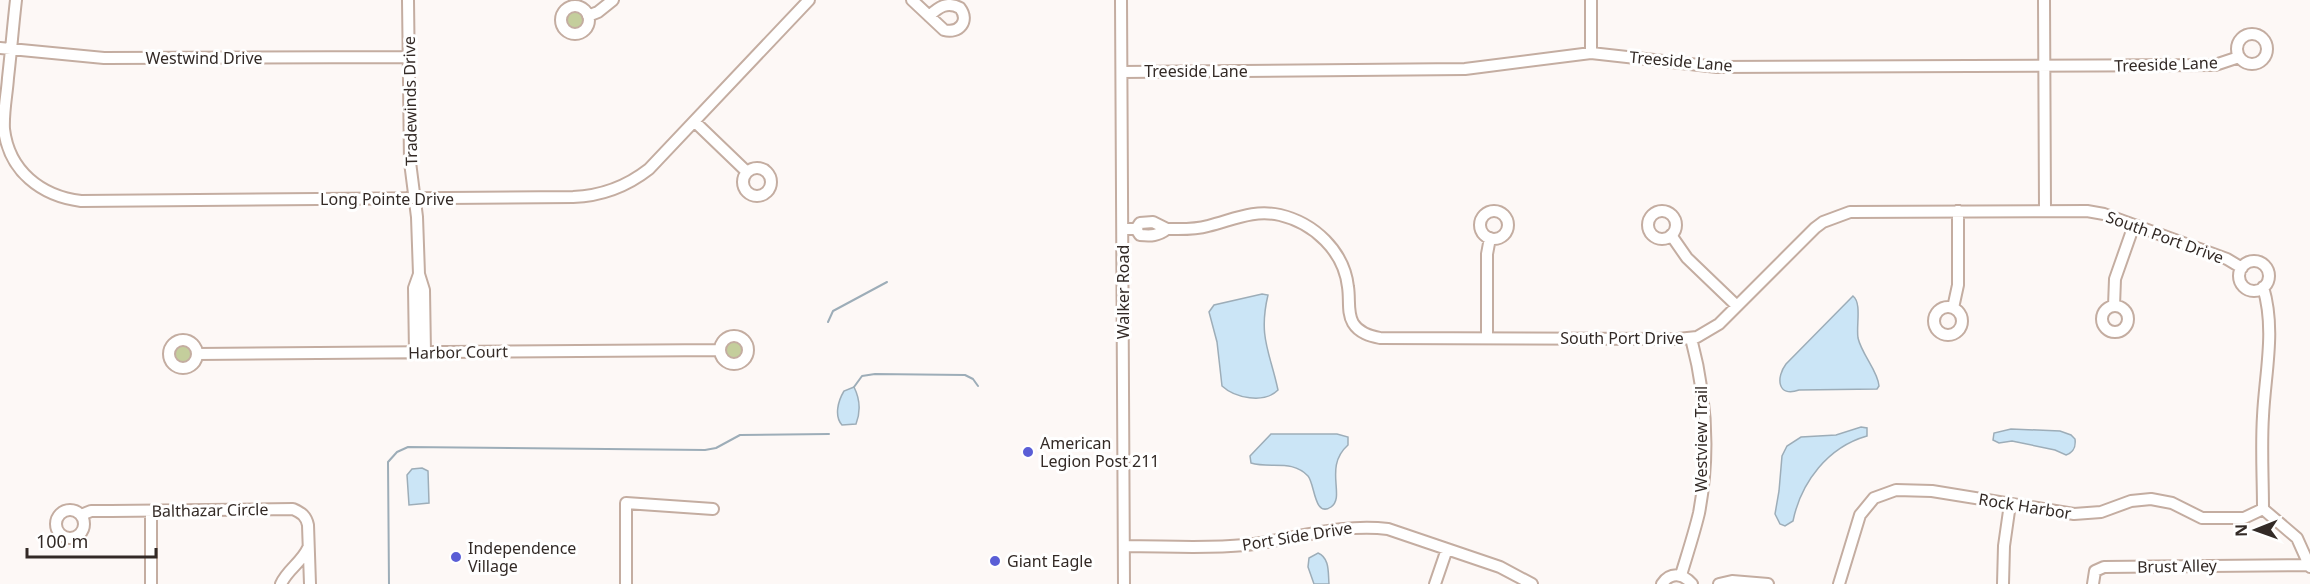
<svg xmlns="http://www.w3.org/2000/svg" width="2310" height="584" viewBox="0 0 2310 584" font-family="'Noto Sans',sans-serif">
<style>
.green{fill:#c4ce9c}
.water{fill:#cbe5f6;stroke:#9dadb8;stroke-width:1.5}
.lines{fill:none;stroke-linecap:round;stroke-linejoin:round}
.stream{stroke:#9dadb8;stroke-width:2}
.minor-casing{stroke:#c4ada1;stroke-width:14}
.minor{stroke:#fff;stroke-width:10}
.poi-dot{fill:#5a5ed6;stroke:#fff;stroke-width:2}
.labels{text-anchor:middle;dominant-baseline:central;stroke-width:6;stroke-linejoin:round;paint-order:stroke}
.street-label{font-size:16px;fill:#332a26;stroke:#fff}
.poi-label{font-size:16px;fill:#332a26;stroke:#fff;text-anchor:start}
</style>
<rect width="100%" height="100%" fill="#fdf8f6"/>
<!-- green -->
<path class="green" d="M565 20a9 9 0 1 1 18 0a9 9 0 1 1-18 0Z
M725 350a9 9 0 1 1 18 0a9 9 0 1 1-18 0Z
M174 354a9 9 0 1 1 18 0a9 9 0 1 1-18 0Z"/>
<!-- water -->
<path class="water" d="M1262 294 1268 295C1258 337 1270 352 1278 390 1264 404 1235 398 1222 386L1217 342 1209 312 1214 305Z
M1853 296C1862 303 1856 326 1858 338 1862 355 1878 371 1879 386L1877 389 1799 390C1777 398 1776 377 1786 364Z
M854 387C860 399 861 411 856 424L842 425C834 416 838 401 844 391Z
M1861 427 1867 428V436C1828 447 1801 482 1793 521L1785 526 1780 524 1775 514 1779 491 1782 456 1787 446 1801 437 1836 435Z
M2011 429 2060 431 2071 435 2075 439C2076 447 2074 452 2066 455L2055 450 2012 441 1999 443 1993 440 1994 433Z
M1271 434H1337L1348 437V445C1323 467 1346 497 1331 507 1314 518 1315 484 1308 476 1292 459 1271 469 1251 463L1250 456Z
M422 468 428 471 429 503 409 505 407 475 412 469Z
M1318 553C1330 558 1328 573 1329 584H1314L1308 567 1309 558Z"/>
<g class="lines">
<!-- stream -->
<path class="stream" d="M828 322 833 311 887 282
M854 387 862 376 875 374 965 375 973 379 978 386
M389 584 388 462 397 452 408 447 705 450 716 448 740 435 829 434"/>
<defs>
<path id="minor" d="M16 0C13 26 11 52 8 78 7 94 3 112 4 129 9 171 41 196 81 201L573 197C601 196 626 187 649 169L809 0
M408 0 410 162 417 217 419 274 424 290 425 353
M912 0 944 30C959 34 970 21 960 8 947 1 939 7 929 16
M1121 0 1124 584
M1591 0V53
M2044 0 2045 210
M561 20a14 14 0 1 1 28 0a14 14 0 1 1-28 0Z
M588 16 598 12 613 0
M2237 49a15 15 0 1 1 30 0a15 15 0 1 1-30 0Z
M0 48 104 58 409 57
M1122 72 1465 69 1591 53 1717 67 2215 65 2239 57
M695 122 747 172
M743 182a14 14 0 1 1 28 0a14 14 0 1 1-28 0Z
M1648 225a14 14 0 1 1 28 0a14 14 0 1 1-28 0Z
M1480 225a14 14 0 1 1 28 0a14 14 0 1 1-28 0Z
M1123 229H1136L1140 223 1153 222 1167 229C1158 236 1151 236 1140 235L1136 229
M1167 229C1181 229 1194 230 1208 226 1233 220 1253 209 1280 215 1314 223 1344 251 1348 287 1350 299 1347 313 1353 323 1359 333 1370 336 1380 338L1678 339 1697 337 1719 324 1815 228 1823 222 1850 212 2087 211 2104 214 2227 259 2242 268
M1671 235 1687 258 1737 306
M2239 276a15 15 0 1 1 30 0a15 15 0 1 1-30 0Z
M2102 319a13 13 0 1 1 26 0a13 13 0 1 1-26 0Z
M2114 306 2115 279 2134 225
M1934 321a14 14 0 1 1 28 0a14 14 0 1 1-28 0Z
M1953 308 1958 285V211
M720 350a14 14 0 1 1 28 0a14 14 0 1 1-28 0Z
M1487 338V254L1490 238
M169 354a14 14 0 1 1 28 0a14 14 0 1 1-28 0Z
M415 353 414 288 419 274
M197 354 720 350
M2263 509C2263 478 2261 447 2263 416 2265 373 2276 330 2263 287
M2263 509 2297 538 2310 567
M56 524a14 14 0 1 1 28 0a14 14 0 1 1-28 0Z
M151 511V584
M81 515 91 511H111L293 509C302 513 306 516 308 525L310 584
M1125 546C1165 546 1205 549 1245 545 1293 540 1339 523 1388 529L1500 567 1532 584
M1681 575C1687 555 1694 534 1699 513 1710 455 1706 394 1691 338
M281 584C287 570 302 562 308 548
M626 584V503L713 509
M1435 584 1447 549
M1662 584C1670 572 1683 573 1692 584
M1719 584 1732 581 1768 584
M1839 584 1860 515 1874 498 1896 490 1932 491 2074 514 2101 512 2131 501 2151 499 2172 503 2202 518H2244L2263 509
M2003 584 2004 546 2010 504
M2093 584 2095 571 2104 567 2309 565"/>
</defs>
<!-- minor casing -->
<use href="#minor" class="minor-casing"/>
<!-- minor -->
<use href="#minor" class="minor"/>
</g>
<!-- markers -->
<g class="poi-dot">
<circle cx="1028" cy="452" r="6"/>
<circle cx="456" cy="557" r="6"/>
<circle cx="995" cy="561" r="6"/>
</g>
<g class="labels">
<!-- street labels -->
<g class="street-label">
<text x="204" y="58">Westwind Drive</text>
<text transform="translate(1681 61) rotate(5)">Treeside Lane</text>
<text transform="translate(2166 64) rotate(-2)">Treeside Lane</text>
<text x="1196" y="71">Treeside Lane</text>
<text transform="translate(410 101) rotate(-91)">Tradewinds Drive</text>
<text x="387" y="199">Long Pointe Drive</text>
<text transform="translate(2165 237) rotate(20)">South Port Drive</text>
<text transform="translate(1123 292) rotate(-90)">Walker Road</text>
<text x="1622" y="338">South Port Drive</text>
<text transform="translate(458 352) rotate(-1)">Harbor Court</text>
<text transform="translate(1701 439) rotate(-90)">Westview Trail</text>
<text transform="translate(2025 506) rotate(9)">Rock Harbor</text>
<text transform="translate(210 510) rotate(-1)">Balthazar Circle</text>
<text transform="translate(1297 536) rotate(-9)">Port Side Drive</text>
<text transform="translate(2177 566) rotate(-1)">Brust Alley</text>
</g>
<!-- poi labels -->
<g class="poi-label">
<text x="1040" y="443">American<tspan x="1040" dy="18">Legion Post 211</tspan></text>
<text x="468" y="548">Independence<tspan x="468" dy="18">Village</tspan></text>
<text x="1007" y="561">Giant Eagle</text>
</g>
</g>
<!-- north arrow -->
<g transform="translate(2256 530) rotate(269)" stroke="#ffffff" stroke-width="4.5" paint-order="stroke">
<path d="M0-4.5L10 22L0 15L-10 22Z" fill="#332a26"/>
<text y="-9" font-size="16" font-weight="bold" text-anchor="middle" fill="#332a26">N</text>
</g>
<!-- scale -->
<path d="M27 548v9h129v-9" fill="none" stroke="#332a26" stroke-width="3"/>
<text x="36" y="548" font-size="18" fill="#332a26" stroke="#ffffff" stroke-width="4.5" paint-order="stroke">100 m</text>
</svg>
